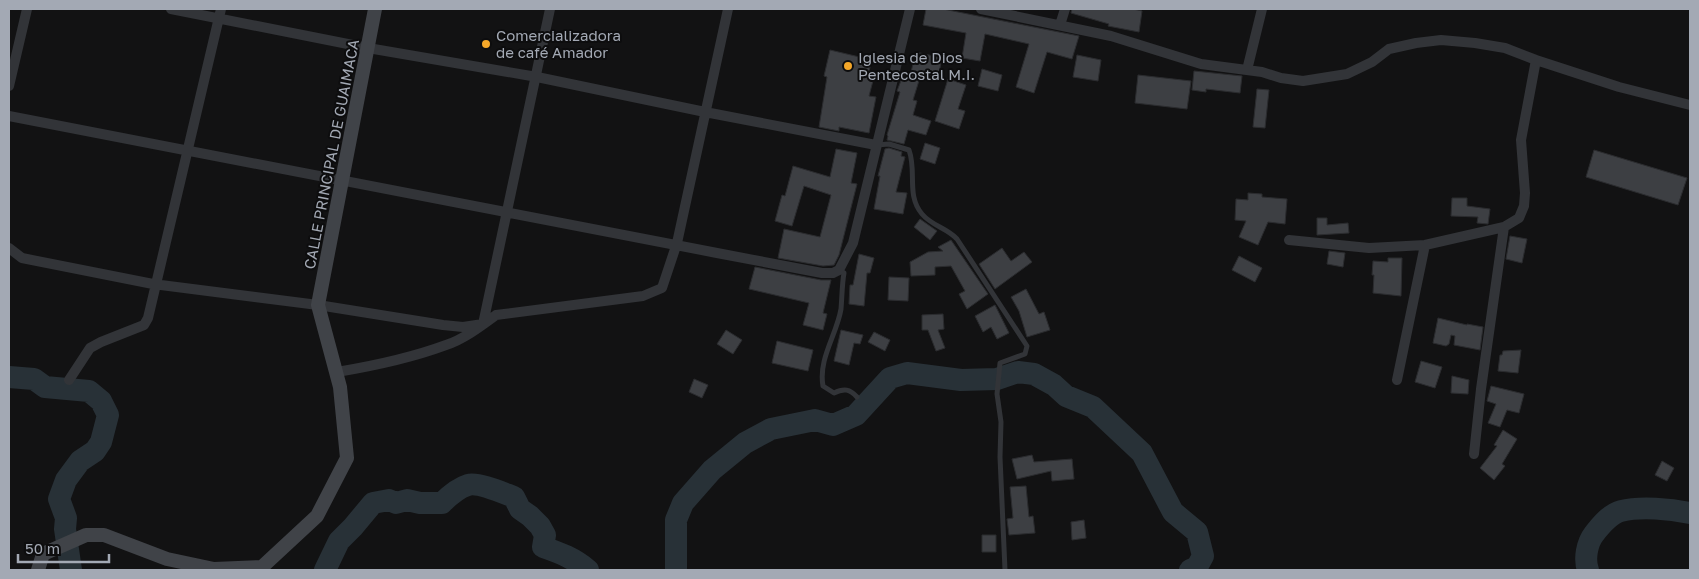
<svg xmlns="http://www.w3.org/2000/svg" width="1699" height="579" viewBox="0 0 1699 579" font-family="'Golos Text',sans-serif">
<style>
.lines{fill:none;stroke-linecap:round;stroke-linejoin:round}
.river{stroke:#283137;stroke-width:22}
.building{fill:#3d3f43;stroke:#2b2c2f}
.lane{stroke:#323438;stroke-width:5}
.street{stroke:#323438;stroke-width:10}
.secondary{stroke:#404348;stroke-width:14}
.poi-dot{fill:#f4a729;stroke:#0d0d0e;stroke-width:2}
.labels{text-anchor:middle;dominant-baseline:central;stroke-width:4;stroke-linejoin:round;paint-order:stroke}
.poi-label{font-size:15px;fill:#a3a9b4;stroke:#0d0d0e;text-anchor:start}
.street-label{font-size:15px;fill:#a3a9b4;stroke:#0d0d0e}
</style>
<rect width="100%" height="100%" fill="#121213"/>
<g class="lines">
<!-- river -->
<path class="river" d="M9 377 34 379 45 387 89 391 101 401 108 415 101 442 95 451 80 461 66 480 59 499 66 518 65 529 71 570
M325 570 339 541 353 527 373 503 389 500 396 503 407 500 420 503H442C449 496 458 488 468 485 478 482 503 493 514 497L520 509 530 516 540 526 545 535 543 547C560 553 574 558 588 570
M676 570V520L683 503 712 470 745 443 771 429 815 420 833 425 856 415 890 378 907 373 961 380 997 379 1018 372 1034 374 1054 385 1066 396 1093 407 1142 453 1173 512 1197 532 1203 556 1197 567 1190 570
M1588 570C1584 559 1587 543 1594 534 1601 525 1610 514 1621 511 1641 506 1670 509 1690 513"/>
</g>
<!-- building -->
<path class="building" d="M926 9H943L1079 36 1072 59 1047 52 1034 93 1016 87 1029 44 985 34 980 61 962 58 966 33 923 25Z
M1072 9H1133L1142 11 1139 32 1108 26 1109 24 1071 13Z
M830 50 872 60 869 71 875 73 869 96 876 97 869 133 839 127V131L819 127 827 77 824 76Z
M916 52 942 58 938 78 921 74 913 100 917 101 913 115 931 121 926 135 908 130 904 144 887 140 888 136 887 135 900 92 897 91 902 78 909 80Z
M1077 55 1101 60 1098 81 1073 77Z
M982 69 1002 75 998 91 978 86Z
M1194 71 1242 76 1240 93 1206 89V92L1192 90Z
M1138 75 1191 81 1187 109 1135 103Z
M948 79 966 85 958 109 965 111 959 129 935 121Z
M1257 89 1269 90 1265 128 1253 127Z
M925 143 940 148 935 164 920 159Z
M889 148 902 152 901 156 905 157 896 192 907 193 903 214 874 209 880 176H878L885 149Z
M836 149 857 153 851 183 857 184 839 255 834 265 823 266 778 258 784 229 820 237 831 195 804 186 792 226 775 221 782 195 785 196 793 166 830 177Z
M1594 150 1687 178 1678 205 1586 177Z
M1248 193 1262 194V197L1287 199 1285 224 1268 222 1258 245 1239 237 1246 221 1235 220 1236 199 1248 200Z
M1452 198H1467V206L1490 209 1488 224 1477 223 1478 217 1451 216Z
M1317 218H1327V225L1348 223 1349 233 1317 235Z
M920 219 937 231 930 240 914 227Z
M1510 236 1527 239 1522 263 1506 259Z
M951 240 988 294 967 309 959 294 965 291 951 266 935 267V275L911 276 910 262 928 252 943 251 938 247Z
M1002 248 1011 261 1024 252 1032 262 995 289 979 264Z
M1329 251 1345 253 1343 267 1327 264Z
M859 254 874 258 870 273H867L864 306 849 304 850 285H853Z
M1239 256 1262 268 1255 282 1232 270Z
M1388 258H1402L1401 296 1373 293 1374 275H1372L1373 261 1388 262Z
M755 267 821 280H831L823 313 827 314 823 330 803 325 809 303 749 289Z
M889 277 909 278 908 301 888 300Z
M1026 289 1039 314 1044 312 1050 330 1027 337 1019 311 1011 297Z
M995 305 1009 333 997 339 991 327 983 332 975 316Z
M943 314 944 329 938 330 945 348 936 351 928 330H922V315Z
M1438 318 1467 325V324L1483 327 1480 350 1454 345 1455 336 1451 335 1449 344 1446 346 1433 343Z
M726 330 742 340 733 354 717 344Z
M841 330 863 335 860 344 854 343 849 365 834 361Z
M874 332 890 340 885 351 868 342Z
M777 341 813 350 808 371 772 363Z
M1521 350 1518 373 1498 371 1500 355H1502L1503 351Z
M1421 361 1442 367 1435 388 1415 382Z
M1452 376 1469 380 1468 394 1451 393Z
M694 379 708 385 702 398 689 392Z
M1491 386 1524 394 1519 413 1507 410 1500 427 1488 423 1496 404 1487 401Z
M1503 430 1517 439 1502 464 1505 466 1494 480 1480 468 1497 446 1494 445Z
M1032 455 1034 462 1072 459 1074 479 1052 481 1051 471 1017 479 1012 459Z
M1662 461 1674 468 1667 481 1655 475Z
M1026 486 1029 517 1033 516 1035 533 1009 535 1007 519 1013 518 1010 487Z
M1084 520 1086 538 1072 540 1071 522Z
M982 535H996V552H982Z"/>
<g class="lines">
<!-- lane -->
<path class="lane" d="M876 145 889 144 909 150C917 172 906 195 922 214 932 226 947 228 957 239L1027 346 1025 354 1000 363 997 394 1001 422 1000 457 1005 570
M839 270 844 273C842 284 842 297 841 309 837 334 818 359 823 386L834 393C844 388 850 389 857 397"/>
<!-- street -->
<path class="street" d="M171 9 368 48 537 77 705 112 876 145
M981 9 1111 36 1201 64 1262 72 1281 78 1303 81 1347 74 1372 62 1389 49 1416 43 1441 40 1475 43 1505 48 1536 60 1619 87 1690 105
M1060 25 1065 9
M1247 70 1262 9
M9 86 27 9
M9 116 717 253 822 273H833L839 270 853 243 910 9
M1289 240 1369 248 1425 245 1504 227 1519 218 1524 206 1525 193 1521 140 1536 60
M9 248 22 258 153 284 318 305 443 325 463 327 483 324 550 9
M337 372C373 366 411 358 446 345 464 339 481 326 496 315L643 296 662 288 677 243 728 9
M69 380 90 348 101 342 144 325 148 318 221 9
M1397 380 1425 245
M1474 454 1481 389 1504 227"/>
<!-- secondary -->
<path class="secondary" d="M38 570 43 554 86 535H104L167 559 214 569 262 567 317 516 347 458 340 387 318 305 375 9"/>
</g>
<!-- markers -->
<g class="poi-dot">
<circle cx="486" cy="44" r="5"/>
<circle cx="848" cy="66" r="5"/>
</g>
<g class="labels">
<!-- poi labels -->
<g class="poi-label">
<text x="496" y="35">Comercializadora<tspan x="496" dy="17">de café Amador</tspan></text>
<text x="858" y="57">Iglesia de Dios<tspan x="858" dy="17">Pentecostal M.I.</tspan></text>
</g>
<!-- street labels -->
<g class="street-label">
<text transform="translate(331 154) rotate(-79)">CALLE PRINCIPAL DE GUAIMACA</text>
</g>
</g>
<!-- border -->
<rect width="1699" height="579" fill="none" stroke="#a3a9b4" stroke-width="20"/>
<!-- scale -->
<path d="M18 554v8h91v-8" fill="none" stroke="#a3a9b4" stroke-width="2.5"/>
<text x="25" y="554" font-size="15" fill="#a3a9b4" stroke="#0d0d0e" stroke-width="4" paint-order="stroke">50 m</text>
</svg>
